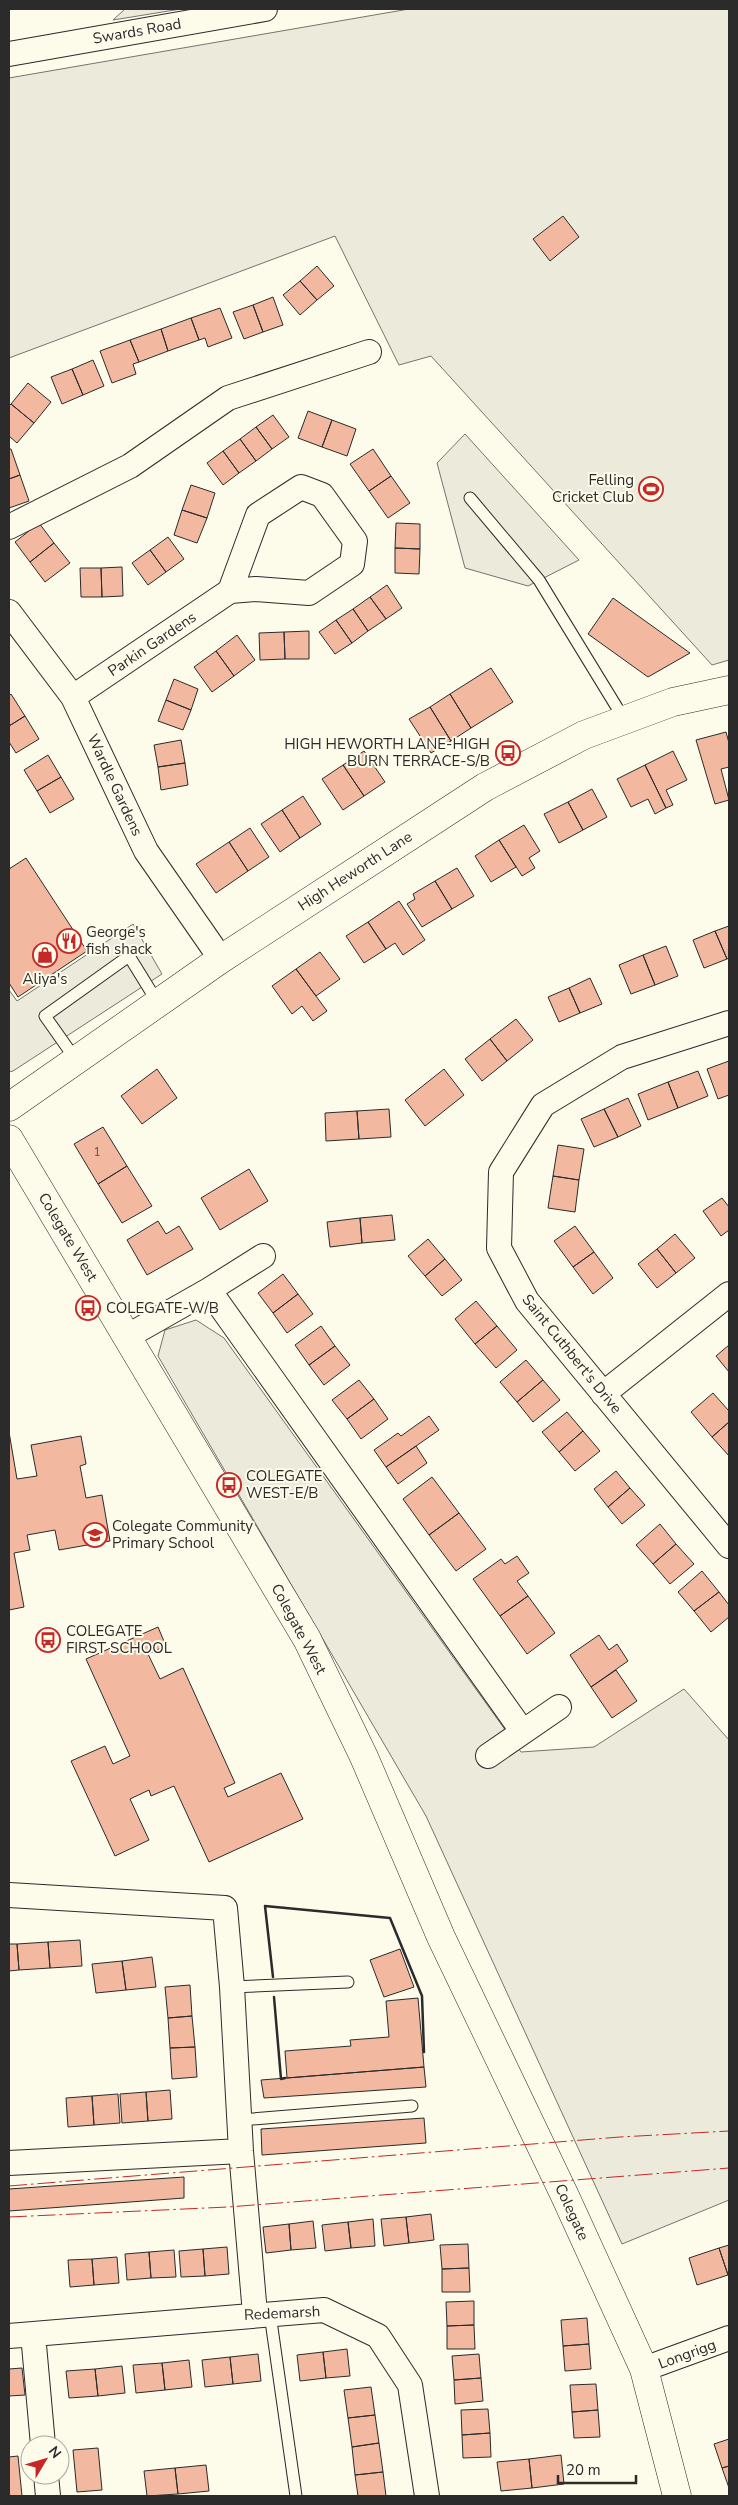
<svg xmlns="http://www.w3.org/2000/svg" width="738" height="2505" viewBox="0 0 738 2505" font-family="'Nunito Sans',sans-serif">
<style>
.green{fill:#ecebdb;stroke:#74746e}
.parking{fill:#eceadb;stroke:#74746e}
.building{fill:#f2b8a0;stroke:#2b2b2b}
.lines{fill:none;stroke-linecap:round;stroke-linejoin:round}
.lane-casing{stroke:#2b2b2b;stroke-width:13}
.street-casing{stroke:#2b2b2b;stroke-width:26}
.secondary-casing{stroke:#2b2b2b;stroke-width:29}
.lane{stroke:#fdfbea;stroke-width:11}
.street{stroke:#fdfbea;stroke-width:24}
.secondary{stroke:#fdfbea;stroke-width:28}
.wall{stroke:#2b2b2b;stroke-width:2.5}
.power{stroke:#c62828;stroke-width:1;stroke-dasharray:18 4 2.5 4;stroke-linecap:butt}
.labels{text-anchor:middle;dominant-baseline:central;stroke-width:4;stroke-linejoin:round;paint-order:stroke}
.number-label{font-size:12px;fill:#5d4e48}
.street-label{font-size:15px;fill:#2b2b2b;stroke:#fdfbea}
.poi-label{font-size:15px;fill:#2b2b2b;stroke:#fdfbea;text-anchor:start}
</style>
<rect width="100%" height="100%" fill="#fdfbea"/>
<!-- green -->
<path class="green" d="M125 9H181L113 20Z
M409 9H729V660L712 665 431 356 399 365 335 236 9 358V78Z
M196 1320 224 1338 521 1752 594 1747 684 1689 729 1740V2200L622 2244 426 1816 158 1356 165 1330Z"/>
<!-- parking -->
<path class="parking" d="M465 434 579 560 528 586 465 568 437 463Z
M133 924 162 974 13 1071 9 1072V990L17 1001Z"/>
<!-- building -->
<path class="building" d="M563 216 579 237 550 261 533 239Z
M317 266 334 286 317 300 300 281Z
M300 281 317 300 300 315 283 295Z
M273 297 283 325 263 332 253 305Z
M253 305 263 332 244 339 233 312Z
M220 308 232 338 208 347 205 338 199 340 191 318Z
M191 318 199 340 168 351 161 329Z
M161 329 168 351 139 362 130 340Z
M130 340 139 362 133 364 136 374 112 383 100 351Z
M93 360 104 386 83 395 72 369Z
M72 369 83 395 62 404 51 377Z
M28 383 51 402 34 423 11 404Z
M11 404 34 423 17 443 9 436V406Z
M308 411 332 420 322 447 298 438Z
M273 415 289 437 272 449 256 427Z
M332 420 356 429 347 456 322 447Z
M256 427 272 449 256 461 240 439Z
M240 439 256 461 239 473 223 451Z
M9 449H11L20 475 9 479Z
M373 449 391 476 369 491 350 464Z
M223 451 239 473 223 485 207 463Z
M20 475 29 501 9 508V479Z
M391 476 410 503 388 518 369 491Z
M191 485 215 493 207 518 182 510Z
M182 510 207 518 197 543 174 535Z
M39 523 54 543 30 562 15 542Z
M396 523 420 524V549L395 548Z
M168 537 184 559 166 572 150 550Z
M54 543 70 563 45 582 30 562Z
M395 548 420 549 419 574 395 573Z
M150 550 166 572 148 585 132 563Z
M122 567 123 596 102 597 101 568Z
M80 568H101L102 597H81Z
M387 585 402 608 386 619 370 597Z
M370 597 386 619 368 631 353 609Z
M613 598 690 653 648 677 588 634Z
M353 609 368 631 352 643 336 620Z
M336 620 352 643 335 654 319 632Z
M309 631V659H285L284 632Z
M284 632 285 659 260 660 259 633Z
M237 635 255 660 234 676 216 651Z
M216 651 234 676 212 692 194 667Z
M491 668 513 702 471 728 450 694Z
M174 679 198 689 191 710 166 700Z
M11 694 25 716 9 726V696Z
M450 694 471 728 451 741 430 707Z
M166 700 191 710 183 730 158 721Z
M430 707 451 741 431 753 409 719Z
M25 716 39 739 16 753 9 742V726Z
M726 732 729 743V767L721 769 729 800 715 804 696 740Z
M181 740 185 763 158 767 154 745Z
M364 751 385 782 364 796 343 765Z
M673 751 687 780 666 790 673 805 666 808 645 765Z
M48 755 61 777 37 791 24 770Z
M185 763 188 785 161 790 158 767Z
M343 765 364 796 343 810 322 779Z
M645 765 666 808 655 814 648 799 631 807 617 779Z
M61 777 74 799 50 813 37 791Z
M592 789 607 817 583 830 568 802Z
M303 796 321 824 300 838 282 810Z
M568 802 583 830 559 843 544 814Z
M282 810 300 838 280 852 261 824Z
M524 825 540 851 529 858 535 868 522 876 499 840Z
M250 828 269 857 248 871 229 842Z
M499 840 516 867 491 882 475 856Z
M229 842 248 871 216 893 196 864Z
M26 858 87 951 18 997 9 983V869Z
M457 868 474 896 452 909 435 881Z
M435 881 452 909 422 927 407 904 415 899 413 894Z
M399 901 425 940 403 955 395 943 386 949 368 922Z
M368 922 386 949 364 963 346 936Z
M729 926V958L727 959 715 931Z
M715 931 727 959 704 968 693 940Z
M666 946 678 976 655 985 643 955Z
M320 952 340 979 316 996 296 969Z
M643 955 655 985 631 994 619 965Z
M296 969 327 1011 313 1021 302 1006 292 1014 272 986Z
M590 978 602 1004 580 1013 569 988Z
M569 988 580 1013 559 1022 548 997Z
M516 1019 533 1040 507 1061 490 1039Z
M490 1039 507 1061 482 1081 465 1059Z
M729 1061V1095L718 1099 707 1069Z
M157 1069 177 1098 142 1124 121 1096Z
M444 1069 464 1095 425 1126 405 1100Z
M698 1071 708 1096 678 1108 668 1082Z
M668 1082 678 1108 648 1120 638 1094Z
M628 1098 641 1126 618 1137 604 1109Z
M389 1109 391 1137 359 1139 357 1111Z
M604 1109 618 1137 594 1147 581 1119Z
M357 1111 359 1139 326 1141 325 1113Z
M103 1127 127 1166 98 1184 74 1144Z
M558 1145 584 1149 579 1180 553 1176Z
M127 1166 152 1206 122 1223 98 1184Z
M249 1169 268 1201 220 1230 201 1198Z
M553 1176 579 1180 575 1212 548 1208Z
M722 1198 729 1207V1230L721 1236 703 1211Z
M392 1215 395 1240 362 1243 360 1218Z
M360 1218 362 1243 330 1247 327 1222Z
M158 1221 166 1234 179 1226 193 1249 147 1275 127 1240Z
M575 1226 594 1252 573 1267 554 1241Z
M675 1234 695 1258 676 1273 657 1249Z
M428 1239 445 1259 425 1276 408 1256Z
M657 1249 676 1273 657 1288 638 1264Z
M594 1252 613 1278 593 1294 573 1267Z
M445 1259 462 1280 442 1296 425 1276Z
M283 1274 298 1294 273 1313 258 1293Z
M298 1294 313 1314 287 1333 273 1313Z
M476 1301 497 1326 475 1344 455 1319Z
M321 1326 335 1346 309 1365 295 1345Z
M497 1326 517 1350 496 1368 475 1344Z
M729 1345V1372L716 1356Z
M335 1346 350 1365 324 1385 309 1365Z
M526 1360 543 1380 517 1402 500 1382Z
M359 1380 374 1399 347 1419 332 1400Z
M543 1380 560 1400 533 1422 517 1402Z
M713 1393 729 1411V1422L712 1437 691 1412Z
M374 1399 388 1419 361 1439 347 1419Z
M567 1412 583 1431 559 1452 542 1432Z
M429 1416 439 1430 386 1467 374 1450 398 1433 401 1436Z
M729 1422V1456L712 1437Z
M583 1431 600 1451 575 1471 559 1452Z
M9 1432 17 1479 37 1476 31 1445 81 1436 86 1464 80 1466 86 1498 102 1495 110 1541 59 1550 55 1530 27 1535 30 1550 14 1553 24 1607 9 1610Z
M416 1446 427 1463 398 1484 386 1467Z
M616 1471 630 1488 608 1507 594 1489Z
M432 1477 459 1513 429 1535 403 1499Z
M630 1488 645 1505 622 1524 608 1507Z
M459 1513 486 1549 456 1571 429 1535Z
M660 1524 676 1544 653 1564 636 1545Z
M676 1544 694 1564 670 1584 653 1564Z
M517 1556 529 1573 517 1581 528 1596 500 1616 473 1579 501 1559 505 1564Z
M702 1571 719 1592 694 1611 678 1592Z
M719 1592 729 1605V1617L711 1632 694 1611Z
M528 1596 555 1633 527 1654 500 1616Z
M158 1627 166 1646 148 1654 160 1679 183 1668 235 1783 224 1788 228 1797 281 1773 303 1819 209 1862 174 1786 151 1796 149 1790 130 1799 149 1840 115 1856 71 1761 105 1746 113 1764 130 1756 86 1659Z
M599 1635 609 1650 617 1644 628 1661 591 1687 570 1655Z
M616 1670 637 1701 612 1718 591 1687Z
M80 1940 82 1966 50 1968 48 1942Z
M48 1942 50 1968 19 1970 17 1944Z
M9 1944H17L19 1970 9 1971Z
M400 1949 414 1987 384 1997 370 1960Z
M152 1957 156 1987 126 1990 122 1961Z
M122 1961 126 1990 96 1993 92 1964Z
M190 1985 192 2016 168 2018 165 1987Z
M418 1998 424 2067 287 2078 285 2051 351 2046 350 2040 389 2037 386 2001Z
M192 2016 195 2047 170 2048 168 2018Z
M195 2047 197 2077 172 2079 170 2048Z
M424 2067 426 2087 264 2098 261 2080Z
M170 2090 172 2119 148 2121 146 2092Z
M146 2092 148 2121 122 2123 120 2094Z
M118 2094 120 2123 94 2125 92 2096Z
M92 2096 94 2125 68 2127 66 2098Z
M424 2118 426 2143 262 2155 261 2129Z
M184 2177V2198L9 2211V2189Z
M431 2214 434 2240 409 2243 406 2217Z
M406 2217 409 2243 384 2246 381 2219Z
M373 2219 375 2246 351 2248 348 2222Z
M313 2221 316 2248 291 2250 289 2224Z
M348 2222 351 2248 325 2251 322 2225Z
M289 2224 291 2250 266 2253 263 2227Z
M468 2244 469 2268 442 2269 440 2245Z
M729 2245V2275H728L719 2248Z
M227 2247 229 2274 205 2276 203 2249Z
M719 2248 728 2275 697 2285 689 2258Z
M203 2249 205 2276 181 2277 179 2251Z
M174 2250 176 2277 151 2278 149 2252Z
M149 2252 151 2278 127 2280 125 2254Z
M117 2257 119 2283 94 2285 92 2259Z
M92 2259 94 2285 70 2287 68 2260Z
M469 2268 470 2292H442V2269Z
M474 2301V2325L447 2326 446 2302Z
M587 2318 589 2344 563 2346 561 2320Z
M474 2325 475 2349H447V2326Z
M589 2344 591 2369 565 2371 563 2346Z
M347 2349 350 2376 326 2378 323 2352Z
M323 2352 326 2378 300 2381 297 2355Z
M258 2354 261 2381 233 2384 230 2357Z
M479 2354 481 2378 454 2380 452 2356Z
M230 2357 233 2384 205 2387 202 2360Z
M189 2360 192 2387 165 2390 162 2363Z
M162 2363 165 2390 136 2393 133 2365Z
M122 2366 125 2393 98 2396 95 2369Z
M22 2368 25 2395 9 2396V2369Z
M95 2369 98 2396 69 2398 66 2371Z
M481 2378 483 2401 455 2404 454 2380Z
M596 2384 598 2410 572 2412 570 2385Z
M371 2387 375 2415 348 2418 344 2390Z
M488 2409 490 2433 462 2435 461 2410Z
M598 2410 600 2437 574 2438 572 2412Z
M375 2415 379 2443 352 2447 348 2418Z
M490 2433 491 2457 463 2458 462 2435Z
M729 2439V2466L722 2468 714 2444Z
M379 2443 383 2472 355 2475 352 2447Z
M98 2448 102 2490 77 2492 73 2450Z
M561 2455 564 2484 532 2488 529 2459Z
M18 2456 22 2496H9V2457Z
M529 2459 532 2488 501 2491 497 2462Z
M206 2465 209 2491 178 2494 175 2468Z
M729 2466V2488L722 2468Z
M175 2468 178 2494 147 2496 144 2471Z
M383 2472 386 2496H358L355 2475Z"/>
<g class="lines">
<defs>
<path id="lane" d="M470 498 539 580 624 719
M76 1060 45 1016 129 956 158 1003
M232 1987 348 1982
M240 2120 412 2106
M270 2314 296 2496"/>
<path id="street" d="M9 54 265 9
M9 527 130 466 228 398 369 352
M9 612 73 697 146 851 221 959
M73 697 230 591 256 589 309 593 352 564 355 541 322 495 301 487 258 515 230 591
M729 1023 622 1057 543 1105 501 1172 499 1248 527 1301 729 1546
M209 1290 523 1732
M128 1336 209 1290 263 1256
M603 1394 729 1294
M488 1756 559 1707
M9 1895 225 1908 232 1987 241 2151 255 2314
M9 2163 241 2151
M33 2334 43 2445
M9 2336 324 2310 378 2336 410 2385 427 2496
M644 2369 729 2338
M46 2475 48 2496"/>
<path id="secondary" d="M9 1107 221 959 485 787 584 735 673 702 729 690
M9 1139 307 1639 364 1757 441 1937 565 2196 644 2369 677 2496"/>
</defs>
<!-- lane casing -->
<use href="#lane" class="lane-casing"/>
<!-- street casing -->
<use href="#street" class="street-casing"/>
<!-- secondary casing -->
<use href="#secondary" class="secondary-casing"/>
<!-- lane -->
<use href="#lane" class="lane"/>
<!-- street -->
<use href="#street" class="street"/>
<!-- secondary -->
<use href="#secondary" class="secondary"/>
<!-- wall -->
<path class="wall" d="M273 1977 265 1906 390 1918 422 1996 424 2052
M274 1997 281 2079 285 2078"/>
<!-- power -->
<path class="power" d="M9 2186 620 2137 729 2131
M9 2217 228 2207 729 2168"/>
</g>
<!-- icons -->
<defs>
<symbol id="stadium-ring" viewBox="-11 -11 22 22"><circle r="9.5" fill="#fdfbea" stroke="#c62828" stroke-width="1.5"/><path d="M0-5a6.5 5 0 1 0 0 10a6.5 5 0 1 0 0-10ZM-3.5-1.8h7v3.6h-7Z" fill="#c62828"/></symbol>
<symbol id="bus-ring" viewBox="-11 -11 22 22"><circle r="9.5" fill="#fdfbea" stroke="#c62828" stroke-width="1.5"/><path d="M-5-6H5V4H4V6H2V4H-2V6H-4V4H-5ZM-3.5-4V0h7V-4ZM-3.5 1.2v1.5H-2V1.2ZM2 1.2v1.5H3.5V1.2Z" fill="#c62828"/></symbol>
<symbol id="restaurant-ring" viewBox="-11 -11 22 22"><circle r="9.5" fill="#fdfbea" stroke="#c62828" stroke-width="1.5"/><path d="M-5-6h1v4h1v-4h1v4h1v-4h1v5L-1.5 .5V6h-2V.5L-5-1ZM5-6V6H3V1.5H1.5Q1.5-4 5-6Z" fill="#c62828"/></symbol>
<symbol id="shop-ring" viewBox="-11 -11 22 22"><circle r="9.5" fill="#fdfbea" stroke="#c62828" stroke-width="1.5"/><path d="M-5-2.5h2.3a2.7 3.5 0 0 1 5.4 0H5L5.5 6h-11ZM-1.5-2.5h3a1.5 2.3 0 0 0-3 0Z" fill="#c62828"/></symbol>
<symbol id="school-ring" viewBox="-11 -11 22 22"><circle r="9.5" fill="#fdfbea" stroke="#c62828" stroke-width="1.5"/><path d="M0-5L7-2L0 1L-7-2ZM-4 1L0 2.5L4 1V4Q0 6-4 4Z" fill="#c62828"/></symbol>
</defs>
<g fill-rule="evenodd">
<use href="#stadium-ring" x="637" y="475" width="28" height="28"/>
<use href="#bus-ring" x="494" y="739" width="28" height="28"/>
<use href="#restaurant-ring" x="55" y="927" width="28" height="28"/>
<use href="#shop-ring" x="31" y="941" width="28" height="28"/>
<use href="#bus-ring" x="74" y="1294" width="28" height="28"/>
<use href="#bus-ring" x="215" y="1471" width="28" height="28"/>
<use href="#school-ring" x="81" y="1521" width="28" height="28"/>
<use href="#bus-ring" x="34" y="1626" width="28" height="28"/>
</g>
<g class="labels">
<!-- number labels -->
<g class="number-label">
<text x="97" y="1152">1</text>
</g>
<!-- street labels -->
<g class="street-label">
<text transform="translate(137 31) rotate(-10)">Swards Road</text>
<text transform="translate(152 644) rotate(-34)">Parkin Gardens</text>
<text transform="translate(115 785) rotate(65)">Wardle Gardens</text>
<text transform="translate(355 871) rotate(-33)">High Heworth Lane</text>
<text transform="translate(68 1237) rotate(59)">Colegate West</text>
<text transform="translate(572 1354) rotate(51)">Saint Cuthbert's Drive</text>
<text transform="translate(299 1629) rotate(62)">Colegate West</text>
<text transform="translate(572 2212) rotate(65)">Colegate</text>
<text transform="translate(282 2313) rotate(-3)">Redemarsh</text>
<text transform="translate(687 2354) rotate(-20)">Longrigg</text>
</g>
<!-- poi labels -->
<g class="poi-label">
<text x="634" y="480" text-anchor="end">Felling<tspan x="634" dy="17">Cricket Club</tspan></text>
<text x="490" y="744" text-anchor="end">HIGH HEWORTH LANE-HIGH<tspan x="490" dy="17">BURN TERRACE-S/B</tspan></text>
<text x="86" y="932">George's<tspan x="86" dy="17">fish shack</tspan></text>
<text x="45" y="979" text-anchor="middle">Aliya's</text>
<text x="106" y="1308">COLEGATE-W/B</text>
<text x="246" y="1476">COLEGATE<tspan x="246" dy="17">WEST-E/B</tspan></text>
<text x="112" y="1526">Colegate Community<tspan x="112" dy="17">Primary School</tspan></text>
<text x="66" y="1631">COLEGATE<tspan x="66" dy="17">FIRST SCHOOL</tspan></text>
</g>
</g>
<!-- border -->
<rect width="738" height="2505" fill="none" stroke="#2b2b2b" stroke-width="20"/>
<!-- north arrow -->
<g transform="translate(45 2460) rotate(52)"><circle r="24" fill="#fdfbea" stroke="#a9a89e"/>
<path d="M0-4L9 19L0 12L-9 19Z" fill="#c62828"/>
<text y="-8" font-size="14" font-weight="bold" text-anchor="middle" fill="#2b2b2b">N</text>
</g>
<!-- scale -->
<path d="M558 2475v8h78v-8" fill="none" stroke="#2b2b2b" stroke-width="2.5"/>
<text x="566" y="2475" font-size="15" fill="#2b2b2b" stroke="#fdfbea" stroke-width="4" paint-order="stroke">20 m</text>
</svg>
